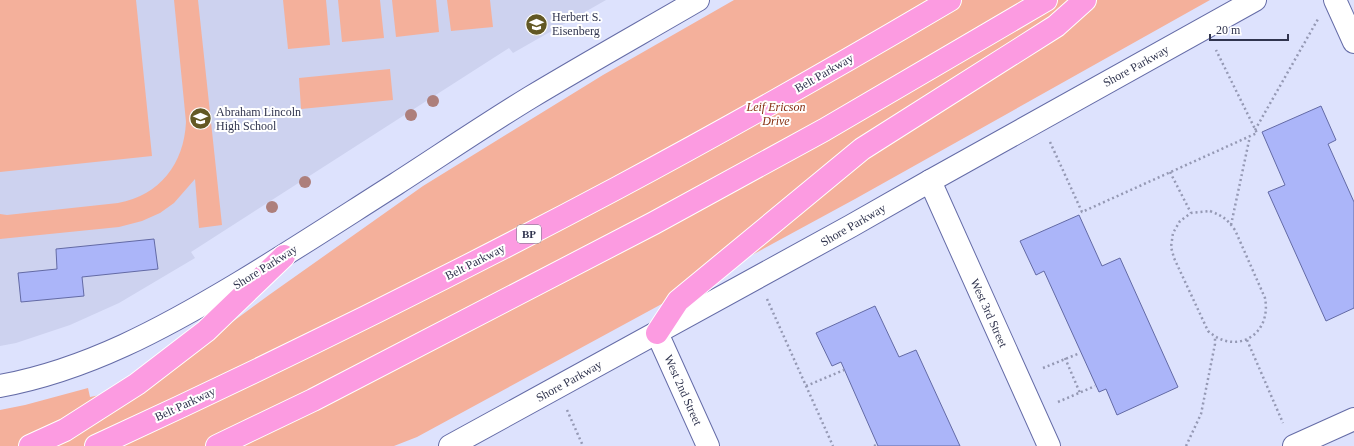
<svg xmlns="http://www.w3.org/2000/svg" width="1354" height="446" viewBox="0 0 1354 446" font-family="Georgia,serif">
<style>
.built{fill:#cdd2ef}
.green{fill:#f4b09b}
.building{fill:#abb5f9;stroke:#636aa5}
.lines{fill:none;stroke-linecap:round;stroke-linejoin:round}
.minor-casing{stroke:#656ca7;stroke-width:24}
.secondary-casing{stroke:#656ca7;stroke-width:24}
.motorway-casing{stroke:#fff;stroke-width:24}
.path{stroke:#9599b4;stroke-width:2.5;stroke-dasharray:2 3;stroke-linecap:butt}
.minor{stroke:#fff;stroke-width:22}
.secondary{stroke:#fff;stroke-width:22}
.motorway{stroke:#fc9be1;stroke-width:22}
.tree{fill:#ad7f7b}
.labels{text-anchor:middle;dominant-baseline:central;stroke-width:4;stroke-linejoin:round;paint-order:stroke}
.shield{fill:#fff;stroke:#6e7183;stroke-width:1}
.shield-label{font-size:11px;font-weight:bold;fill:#30344e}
.poi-label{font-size:12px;fill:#30344e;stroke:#fff;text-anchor:start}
.street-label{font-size:12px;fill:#30344e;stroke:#fff}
.park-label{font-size:12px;font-style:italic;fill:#862e10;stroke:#fff}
</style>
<rect width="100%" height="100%" fill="#dde2fd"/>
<!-- built -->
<path class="built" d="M0 0H606L513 53 509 48 191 252 195 258 119 303 70 325 16 343 0 346Z"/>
<!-- green -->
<path class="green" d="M0 0H136L152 156 0 172Z
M174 0H198L222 225 199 228 195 179 174 203 160 213 142 221 119 227 0 239V214L7 215 118 203C160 195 184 164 186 122Z
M283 0H326L330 45 288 49Z
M338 0H380L384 38 342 42Z
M392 0H436L439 32 396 37Z
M447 0H490L493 27 451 31Z
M734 0H1210L855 199 417 437 394 446H0V410L25 405 88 388 90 397 100 395 189 354 269 295 423 186 603 75Z
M390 69 393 100 301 109 299 78Z"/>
<!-- building -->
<path class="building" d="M1321 106 1336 140 1328 144 1354 202V308L1326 321 1268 192 1285 185 1262 132Z
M1079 215 1102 266 1120 258 1178 387 1117 415 1106 389 1099 392 1044 271 1036 275 1020 241Z
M154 239 158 269 82 277 84 296 21 302 18 273 57 269 56 249Z
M875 306 899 357 916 350 960 446H878L841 362 832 366 816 333Z"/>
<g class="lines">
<defs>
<path id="minor" d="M1335 0 1354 42
M930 181 1049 446
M657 333 708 446
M1294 446 1354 419"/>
<path id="secondary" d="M0 386C87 370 164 328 239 283 292 251 344 217 396 184 441 155 485 125 531 97 586 64 643 32 698 0
M450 446 851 226 930 181 1255 0"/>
<path id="motorway" d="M657 333 678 301 862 149 1056 26 1085 0
M30 446 65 430 137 384 206 331 284 256
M96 446C272 365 446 279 617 188 729 128 840 65 950 0
M217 446 313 400 654 223 824 130 1046 0"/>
</defs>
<!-- minor casing -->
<use href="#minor" class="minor-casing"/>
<!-- secondary casing -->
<use href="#secondary" class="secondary-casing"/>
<!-- motorway casing -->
<use href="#motorway" class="motorway-casing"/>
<!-- path -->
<path class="path" d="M1255 130 1318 19
M1050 142 1082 212 1257 133 1216 50
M1170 172 1191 213
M1210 211C1223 216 1227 219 1235 230L1265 298C1272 335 1236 356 1208 331L1174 258 1171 247 1173 233 1180 221 1191 213Z
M1231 225 1250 136
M767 299 833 446
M1247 340 1283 423
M1065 358 1080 393
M1043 368 1080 353
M806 386 844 370
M1058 402 1095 386
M567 410 583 446
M874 446 878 444
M1186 446 1201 414 1215 344V337"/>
<!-- minor -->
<use href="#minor" class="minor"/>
<!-- secondary -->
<use href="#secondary" class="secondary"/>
<!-- motorway -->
<use href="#motorway" class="motorway"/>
</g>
<!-- trees -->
<g class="tree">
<circle cx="433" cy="101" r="6"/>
<circle cx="411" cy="115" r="6"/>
<circle cx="305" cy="182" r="6"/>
<circle cx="272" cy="207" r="6"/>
</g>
<!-- icons -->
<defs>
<symbol id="school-disc" viewBox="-11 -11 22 22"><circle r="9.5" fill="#625824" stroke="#fff"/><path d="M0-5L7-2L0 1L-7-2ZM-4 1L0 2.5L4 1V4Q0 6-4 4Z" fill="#fff"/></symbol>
</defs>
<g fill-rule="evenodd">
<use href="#school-disc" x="524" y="12" width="25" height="25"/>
<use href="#school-disc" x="188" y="106" width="25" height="25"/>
</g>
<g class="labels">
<!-- shield labels -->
<rect class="shield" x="517" y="225" width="24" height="18" rx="3"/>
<g class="shield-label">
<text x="529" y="234">BP</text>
</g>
<!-- poi labels -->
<g class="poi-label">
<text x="552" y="17">Herbert S.<tspan x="552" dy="14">Eisenberg</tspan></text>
<text x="216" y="112">Abraham Lincoln<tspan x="216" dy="14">High School</tspan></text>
</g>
<!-- street labels -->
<g class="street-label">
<text transform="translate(1136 66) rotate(-29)">Shore Parkway</text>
<text transform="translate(824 73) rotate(-30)">Belt Parkway</text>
<text transform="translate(853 225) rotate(-30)">Shore Parkway</text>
<text transform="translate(475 262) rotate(-27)">Belt Parkway</text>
<text transform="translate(265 267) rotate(-32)">Shore Parkway</text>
<text transform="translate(989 313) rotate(66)">West 3rd Street</text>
<text transform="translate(569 381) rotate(-29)">Shore Parkway</text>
<text transform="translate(683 390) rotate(66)">West 2nd Street</text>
<text transform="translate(185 404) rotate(-25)">Belt Parkway</text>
</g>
<!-- park labels -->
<g class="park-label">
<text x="776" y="107">Leif Ericson<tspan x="776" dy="14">Drive</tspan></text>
</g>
</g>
<!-- scale -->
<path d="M1210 34v6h78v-6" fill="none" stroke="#30344e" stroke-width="2"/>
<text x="1216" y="34" font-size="12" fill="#30344e" stroke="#ffffff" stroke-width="3" paint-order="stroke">20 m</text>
</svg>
